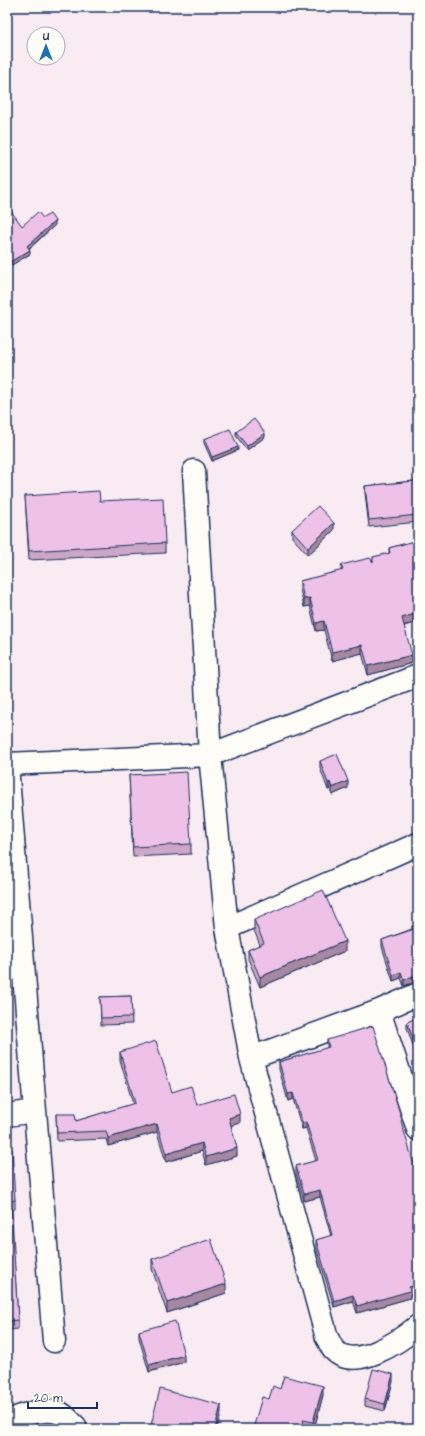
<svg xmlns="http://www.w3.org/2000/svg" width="425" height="1436" viewBox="0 0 425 1436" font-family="'Architects Daughter',sans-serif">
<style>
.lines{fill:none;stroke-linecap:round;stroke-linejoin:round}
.minor-casing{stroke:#1b2f5e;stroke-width:25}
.minor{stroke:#fdfcf7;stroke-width:22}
.wall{fill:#cda7c8;stroke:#1b2f5e}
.shaded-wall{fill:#a788a2;stroke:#1b2f5e}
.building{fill:#eec2e8;stroke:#1b2f5e}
</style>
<rect width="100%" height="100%" fill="#f8ebf2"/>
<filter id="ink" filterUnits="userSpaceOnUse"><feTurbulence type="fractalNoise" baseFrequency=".025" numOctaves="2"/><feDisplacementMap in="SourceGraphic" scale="8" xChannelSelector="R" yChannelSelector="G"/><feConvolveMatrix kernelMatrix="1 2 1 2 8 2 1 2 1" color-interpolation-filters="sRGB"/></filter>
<g filter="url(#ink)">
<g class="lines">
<defs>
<path id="minor" d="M194 471 210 755 227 928 418 844
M7 764 210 755 418 676
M7 765 35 1111 7 1115
M227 928 251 1058 327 1338C329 1341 331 1346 333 1349 354 1373 400 1341 418 1326
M418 994 379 1011 418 1129
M251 1058 379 1011
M35 1111 54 1341
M7 1422C21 1415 45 1407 60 1413 66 1416 70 1422 75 1426V1429"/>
</defs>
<!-- minor casing -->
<use href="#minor" class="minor-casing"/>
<!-- minor -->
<use href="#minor" class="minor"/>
</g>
<!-- wall -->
<path class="wall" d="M7 214 22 226 43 218 55 225 29 249 30 254 10 266 7 262Z
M236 432 265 437 247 450 236 436Z
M204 439 238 450 212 461 204 443Z
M418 480V522L369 527 365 493V486L414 481Z
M25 496 100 501 165 543V553L29 560Z
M292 530H334L308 555 292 537Z
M418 540V622L404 626 412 663 368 675 362 653 332 661 324 630 316 631 310 606 304 607 300 589V581L341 571V565L373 561V557L389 554V548Z
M320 761 348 788 332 795 330 789 328 790 320 768Z
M129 775 191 844V854L133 857Z
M254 920 345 951 260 987 248 959V950L260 945 254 930Z
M418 924V982L413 983 404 986 401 978 393 981 382 947V940L412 929V926Z
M131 996 132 1024 101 1025 100 997Z
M418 1001V1060L407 1028V1022L415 1019 412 1010V1004Z
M327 1040 402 1125 418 1201 410 1298 357 1313 353 1301 334 1307 316 1247V1240L331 1236 320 1197 304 1201 296 1173V1166L316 1161 306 1128 302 1129 293 1099 288 1101 279 1069V1062L327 1048Z
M120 1052 172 1092 197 1105 240 1123 231 1125 237 1156 206 1165 202 1151 166 1162 157 1132 108 1146 106 1139 57 1141 56 1114 76 1121 133 1104 120 1060Z
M7 1150 15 1200V1209L11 1210 18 1320V1329L7 1330Z
M152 1259 226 1293 167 1313 152 1269Z
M139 1331 184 1362 149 1372 139 1338Z
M393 1381 385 1411 365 1406V1399Z
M280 1389 323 1395 314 1429H305L269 1399Z"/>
<!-- shaded-wall -->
<path class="shaded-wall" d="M55 221V225L27 250V246Z
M30 250V254L10 266V262Z
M265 433V437L247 450V446Z
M238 447V450L212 461V457Z
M334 523V530L308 555V548Z
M310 598V606L304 607V599Z
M418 613V622L402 626V618Z
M324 621V630L316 631V623Z
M362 645V653L332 661V652Z
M412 655V663L368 675V666Z
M348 781V788L332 795V788Z
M330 782V789L328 790V783Z
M345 941V951L260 987V977Z
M401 972V978L393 981V975Z
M413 976V983L404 986V980Z
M293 1093V1099L288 1101V1094Z
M240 1114V1123L229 1126V1118Z
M306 1122V1128L302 1129V1123Z
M157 1124V1132L108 1146V1138Z
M202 1143V1151L166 1162V1154Z
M237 1148V1156L206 1165V1157Z
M320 1190V1197L304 1201V1194Z
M418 1194V1201L416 1202V1195Z
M226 1284V1293L167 1313V1303Z
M418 1285V1292L410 1294V1298L357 1313V1306L409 1287Z
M353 1295V1301L334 1307V1301Z
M184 1355V1362L149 1372V1365Z
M393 1374V1381L385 1411V1404Z
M323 1386V1395L314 1429H313V1422Z
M221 1405V1414L217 1429H215Z"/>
<!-- building -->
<path class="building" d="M11 211 22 226 38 212 43 218 50 214 55 221 27 246 30 250 10 262 7 258V214Z
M254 419 265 433 247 446 236 432Z
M230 429 238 447 212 457 204 439Z
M418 480V515L369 520 365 486 414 481Z
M99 491 100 501 163 498 165 543 29 551 25 496Z
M318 506 334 523 308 548 292 530Z
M418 540V613L402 618 412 655 368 666 362 645 332 652 324 621 316 623 310 598 304 599 300 581 343 570 341 565 370 558 373 562V557L390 553 389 548Z
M337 754 348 781 332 788 330 782 328 783 320 761Z
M187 772 191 844 133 847 129 775Z
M323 890 345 941 260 977 248 950 264 943 254 920Z
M418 924V975L413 976 404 980 401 972 393 975 382 940 414 929 412 926Z
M131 996 132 1017 101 1018 100 997Z
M418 1001V1053L407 1022 417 1018 412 1004Z
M373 1026 402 1120 401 1121 417 1175H418V1194L416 1195 418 1202V1285L409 1287 410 1291 357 1306 353 1295 334 1301 316 1240 332 1235 320 1190 304 1194 296 1166 318 1160 306 1122 302 1123 293 1093 288 1094 279 1062 329 1047 327 1040Z
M156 1041 172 1092 191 1086 197 1105 234 1094 240 1114 229 1118 237 1148 206 1157 202 1143 166 1154 157 1124 108 1138 106 1131 57 1133 56 1114H75L76 1121 135 1103 120 1052Z
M12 1149 15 1200 11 1201 18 1320 7 1321V1150Z
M211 1239 226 1284 167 1303 152 1259Z
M175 1321 184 1355 149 1365 139 1331Z
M373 1369 393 1374 385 1404 365 1399Z
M284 1376 323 1386 313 1422 303 1420 305 1429H253L262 1397 269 1399 273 1386 280 1389Z
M160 1389 221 1405 215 1429H150Z"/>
</g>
<!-- margin -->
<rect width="425" height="1436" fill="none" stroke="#fdfcf7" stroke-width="24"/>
<rect x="12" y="12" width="401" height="1412" fill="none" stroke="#1b2f5e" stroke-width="1.5" filter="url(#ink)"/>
<!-- north arrow -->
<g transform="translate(46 46)"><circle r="19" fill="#fdfcf7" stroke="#a3aaba"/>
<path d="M0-3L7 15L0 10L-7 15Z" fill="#1f6fb2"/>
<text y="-6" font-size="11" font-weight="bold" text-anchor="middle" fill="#1b2f5e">U</text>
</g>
<!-- scale -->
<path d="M28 1402v6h69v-6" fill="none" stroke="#1b2f5e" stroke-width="2"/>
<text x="34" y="1402" font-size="12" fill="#1b2f5e" stroke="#fdfcf7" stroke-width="3" paint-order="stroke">20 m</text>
</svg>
